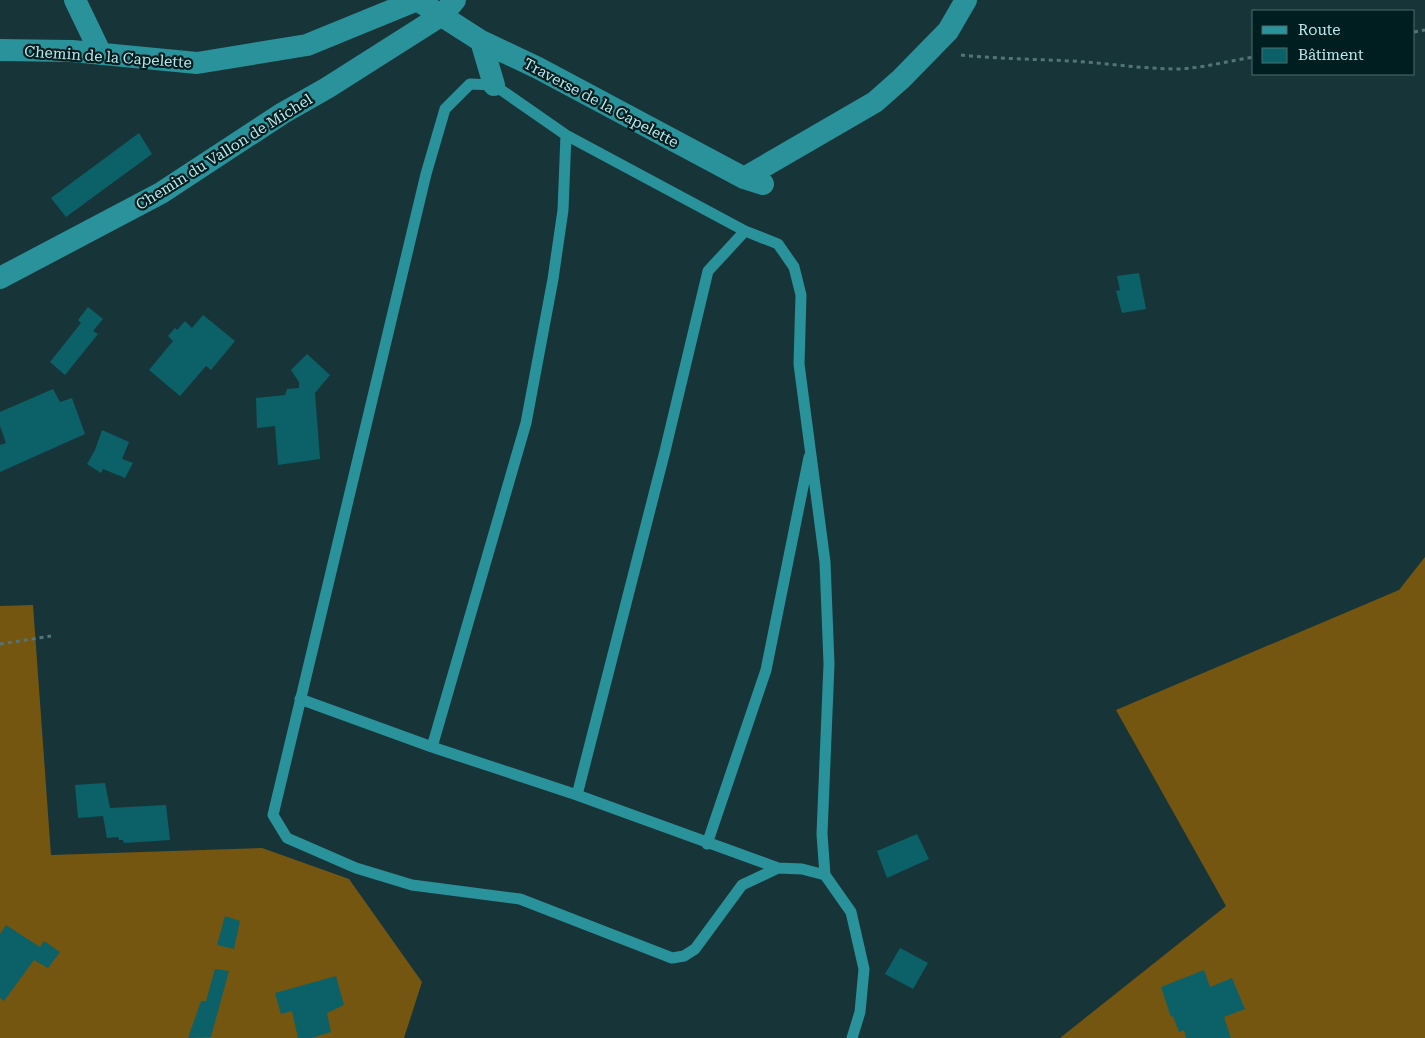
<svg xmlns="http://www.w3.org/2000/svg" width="1425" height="1038" viewBox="0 0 1425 1038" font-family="'Roboto Serif',serif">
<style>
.forest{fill:#745611}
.building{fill:#0b6167}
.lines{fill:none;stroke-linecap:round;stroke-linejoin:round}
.path{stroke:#527579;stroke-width:3;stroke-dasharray:4 4;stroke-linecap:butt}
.service{stroke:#2a929a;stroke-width:11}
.minor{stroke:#2a929a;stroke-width:22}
.labels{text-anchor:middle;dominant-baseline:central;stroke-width:4.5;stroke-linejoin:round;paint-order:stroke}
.street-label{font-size:15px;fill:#bce8ec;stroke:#001d1f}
</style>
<rect width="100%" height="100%" fill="#173538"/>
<!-- forest -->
<path class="forest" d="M1425 557V1038H1060L1226 906 1116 710 1399 590Z
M33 605 51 855 262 848 349 879 422 982 404 1038H0V606Z"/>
<!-- building -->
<path class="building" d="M139 133 152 154 66 217 51 198Z
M1139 273 1146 309 1122 313 1116 291 1120 290 1117 276Z
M88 307 103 319 93 331 98 334 65 375 50 362 81 323 78 320Z
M203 315 235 341 211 370 206 366 180 396 149 370 173 341 168 336 175 328 177 330 185 321 192 328Z
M307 354 330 375 315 393 320 459 278 465 275 426 257 428 256 398 285 395 287 389 299 388V382L291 370Z
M53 389 60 402 72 398 85 434 0 472V445L6 443 0 426V412Z
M102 430 129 442 122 459 133 463 125 478 103 469 101 473 87 464 95 450Z
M105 783 110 808 166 805 170 840 124 843 123 840H119L118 837 107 838 103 816 78 818 75 785Z
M917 834 929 859 887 878 877 851Z
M225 916 240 921 234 949 217 945Z
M6 925 40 947 44 941 60 952 48 968 34 960 4 1001 0 998V934Z
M900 948 928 963 913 989 885 974Z
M215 969 229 971 211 1037 188 1038 201 1001H206Z
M1204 970 1210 987 1232 978 1245 1009 1224 1017 1231 1038H1186L1184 1030 1179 1032 1173 1016 1171 1017 1161 987Z
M336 976 344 1005 327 1013 331 1032 311 1038H298L292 1011 281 1014 275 993Z"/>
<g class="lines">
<!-- path -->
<path class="path" d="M1414 32 1425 30
M961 55C998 59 1034 59 1071 61 1107 63 1142 69 1178 69 1204 68 1228 61 1254 57
M0 644 51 636"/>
<!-- service -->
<path class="service" d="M300 699 432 747 577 795 778 868
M432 747 526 423 553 279 563 210 566 135
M577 795 665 451 708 271 745 231
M707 844 766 670 809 457
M825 875 802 869 778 868 742 885 695 949 684 956 672 958 520 899 412 885 356 868 287 838 273 815 426 174 445 109 470 84 494 85 566 135 745 231 778 244 794 267 801 295 799 364 825 562 829 664 822 834 825 875 851 912 864 969 860 1012 852 1038"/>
<!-- minor -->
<path class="minor" d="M75 0 101 54
M481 41 494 85
M0 50 72 51 197 63 307 45 417 0 481 41 538 68 744 178 763 184
M744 178 875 102 901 79 948 31 966 0
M0 278 161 193 283 113 327 88 442 15 455 0"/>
</g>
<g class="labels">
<!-- street labels -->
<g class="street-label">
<text transform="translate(108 57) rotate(4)">Chemin de la Capelette</text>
<text transform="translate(601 103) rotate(28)">Traverse de la Capelette</text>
<text transform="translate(224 152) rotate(-32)">Chemin du Vallon de Michel</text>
</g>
</g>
<!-- legend -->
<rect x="1252" y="10" width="162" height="65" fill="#001d1f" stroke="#4b6e71"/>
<rect x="1262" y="26" width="25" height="8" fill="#2a929a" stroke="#4b6e71"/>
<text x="1298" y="35" font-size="15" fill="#bce8ec">Route</text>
<rect x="1262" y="48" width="25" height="15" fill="#0b6167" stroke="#4b6e71"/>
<text x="1298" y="60" font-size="15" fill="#bce8ec">Bâtiment</text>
</svg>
